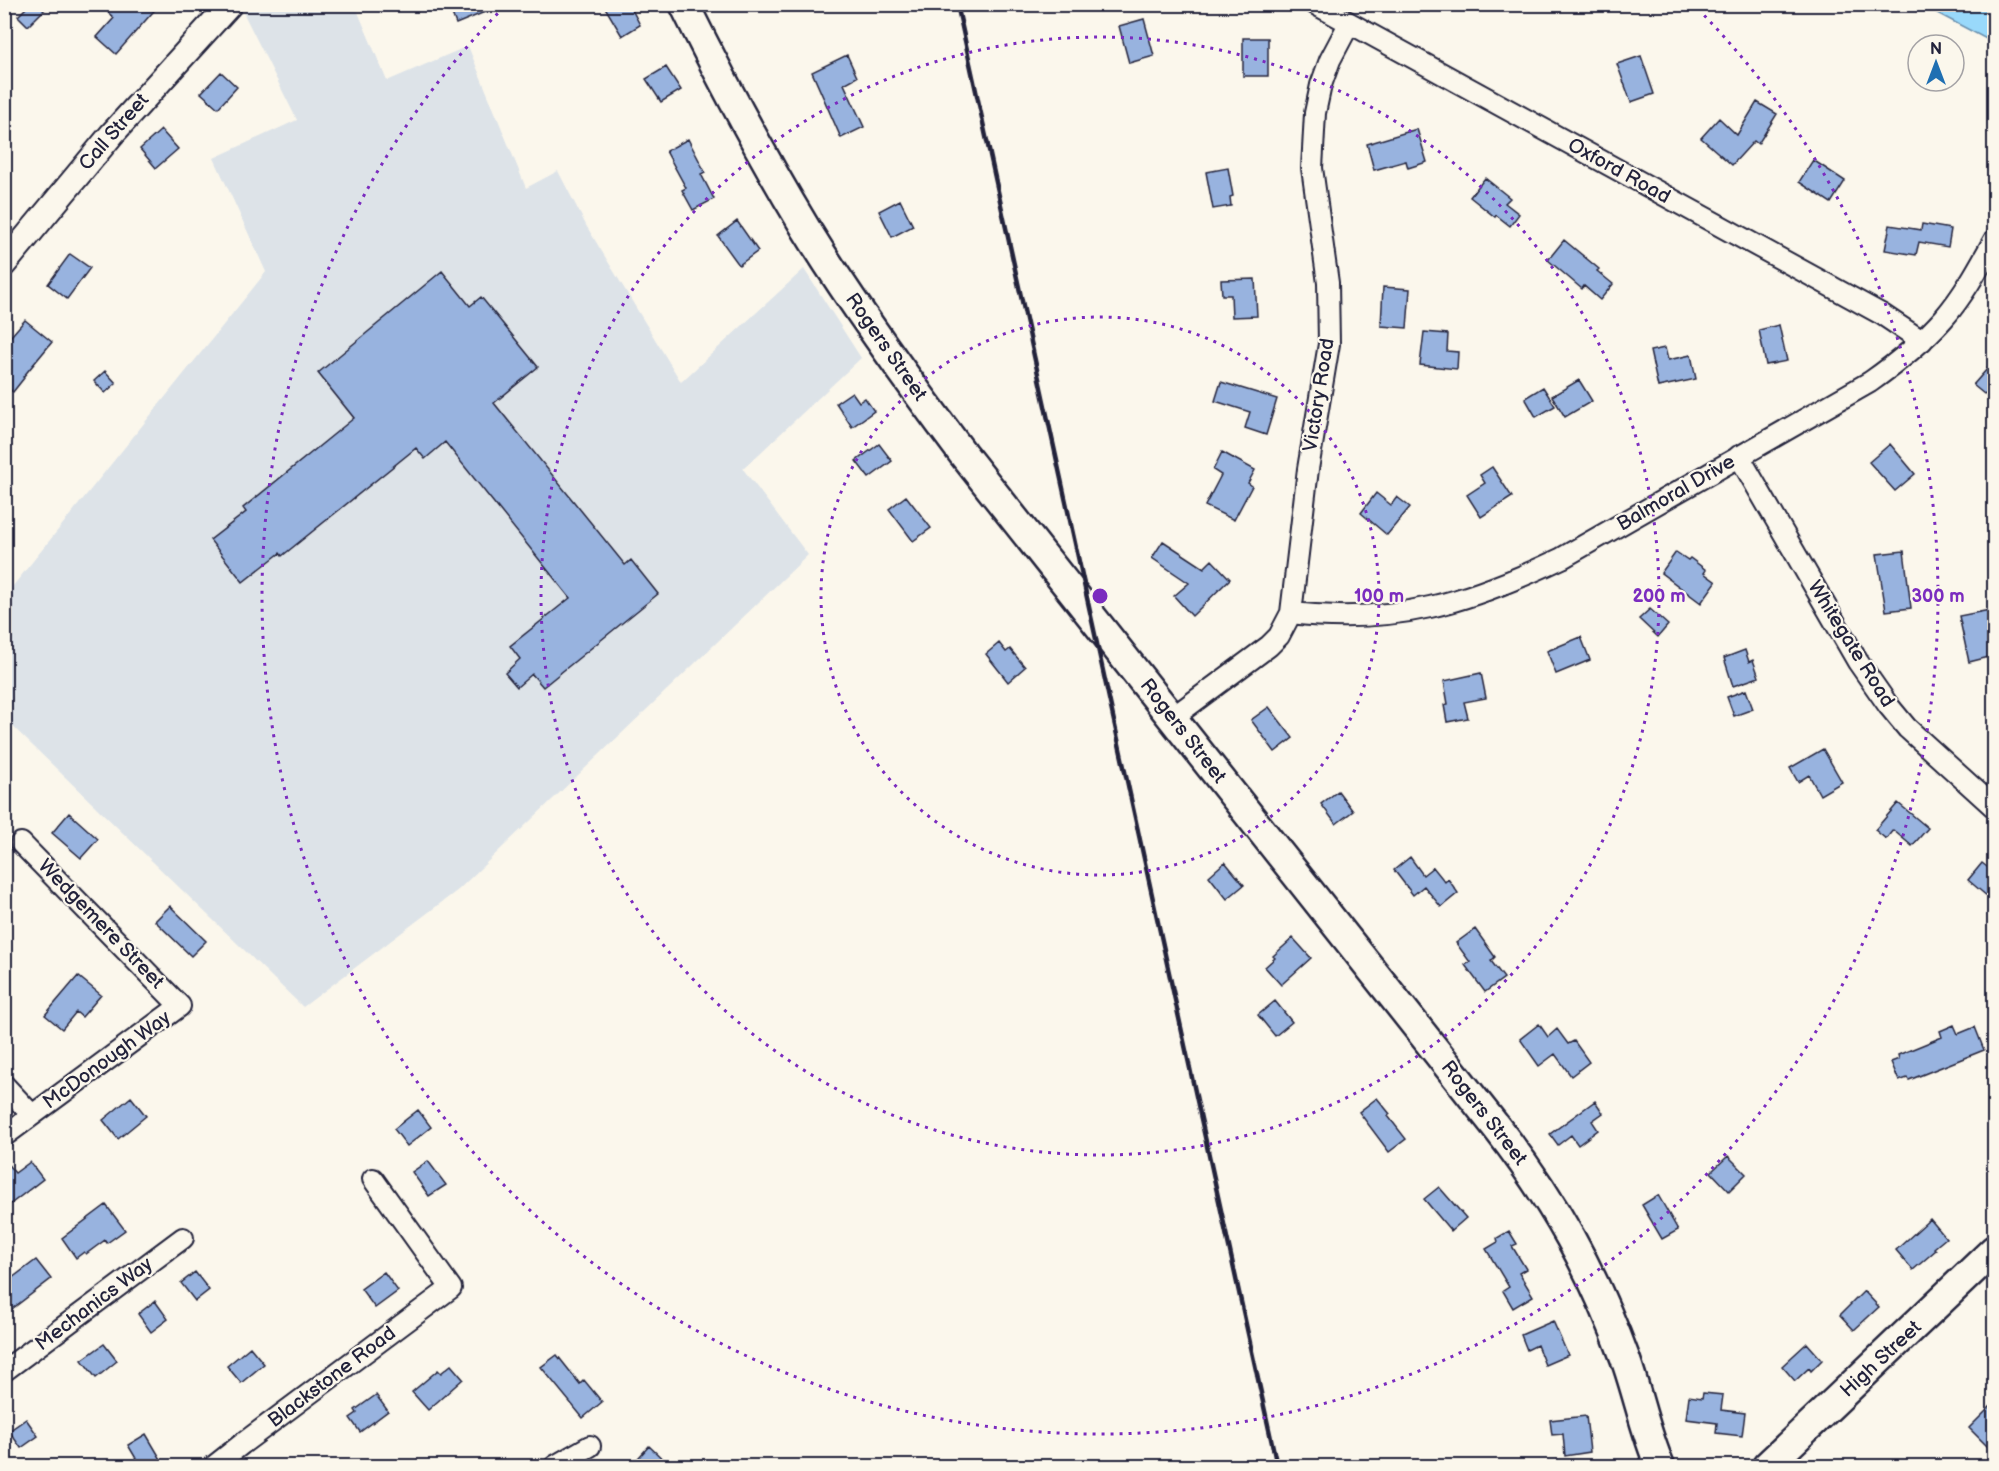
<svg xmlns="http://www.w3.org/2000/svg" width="1999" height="1471" viewBox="0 0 1999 1471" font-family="'Balsamiq Sans',sans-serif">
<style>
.built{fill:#dde3e8}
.water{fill:#99d9fb;stroke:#6990ae;stroke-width:1.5}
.building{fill:#98b3df;stroke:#22223b;stroke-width:1.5}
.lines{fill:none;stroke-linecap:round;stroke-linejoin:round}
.minor-casing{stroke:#22223b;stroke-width:24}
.tertiary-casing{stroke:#22223b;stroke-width:28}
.secondary-casing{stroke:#22223b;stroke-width:33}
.minor{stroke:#fbf7ec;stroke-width:20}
.tertiary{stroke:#fbf7ec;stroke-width:24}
.secondary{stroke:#fbf7ec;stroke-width:28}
.rail{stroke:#22223b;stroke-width:4.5}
.ring{fill:none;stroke:#7b2cbf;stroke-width:3;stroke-dasharray:3 6}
.labels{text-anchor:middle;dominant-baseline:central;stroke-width:4.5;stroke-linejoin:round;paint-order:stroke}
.street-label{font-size:20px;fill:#22223b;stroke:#fbf7ec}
.centre{fill:#7b2cbf;stroke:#fbf7ec;stroke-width:3}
.ring-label{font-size:18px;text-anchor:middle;font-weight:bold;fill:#7b2cbf;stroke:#fbf7ec;stroke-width:4.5;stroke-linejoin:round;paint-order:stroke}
</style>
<rect width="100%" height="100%" fill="#fbf7ec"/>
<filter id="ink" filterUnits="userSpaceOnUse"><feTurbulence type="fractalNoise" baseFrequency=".0167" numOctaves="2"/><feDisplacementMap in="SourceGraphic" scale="12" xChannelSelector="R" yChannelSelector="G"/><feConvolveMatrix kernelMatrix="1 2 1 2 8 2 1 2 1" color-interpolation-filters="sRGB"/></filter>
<g filter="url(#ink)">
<!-- built -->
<path class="built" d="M244 5H355L387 81 468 46 526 188 558 171 587 227 681 382 804 269 861 358 743 469 808 555 458 890 303 1007 5 719 4 597 266 272 214 158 297 120 241 8Z"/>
<!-- water -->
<path class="water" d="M1922 5H1994V43Z"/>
<!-- building -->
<path class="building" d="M30 4H50L28 26 18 16Z
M99 4H160L116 54 97 37 114 18Z
M454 4H502V5L456 24 451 11 456 9Z
M603 4H629L640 25 622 36Z
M1144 19 1154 56 1129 63 1119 26Z
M1243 38H1268V76H1243Z
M847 55 857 77 844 84 864 127 841 138 812 72Z
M1641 56 1654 94 1631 102 1617 64Z
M666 67 681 90 661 102 646 79Z
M221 72 237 87 218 108 201 93Z
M1757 102 1777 114 1758 144 1754 141 1732 165 1701 138 1719 118 1737 135Z
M1417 129 1427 162 1408 168 1406 161 1374 170 1367 144Z
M161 130 178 149 156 168 140 149Z
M688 139 705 172 701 174 714 199 693 210 682 190 686 188 666 151Z
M1813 160 1845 181 1831 203 1799 182Z
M1228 168 1233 196 1230 197 1231 206 1213 209 1206 172Z
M1485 178 1510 198 1505 203 1519 214 1510 226 1496 215 1495 217 1470 197Z
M900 200 913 226 892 237 879 211Z
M737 221 758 251 739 265 718 236Z
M1922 224 1951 229 1948 247 1919 242 1916 255 1885 250 1890 225 1921 230Z
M1564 240 1599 269 1597 271 1613 284 1600 300 1584 286 1582 289 1548 260Z
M70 254 90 268 67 299 48 284Z
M442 271 470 306 481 297 538 367 494 403 625 565 631 560 658 594 543 687 532 674 517 687 505 673 520 659 510 646 570 598 445 442 425 459 416 448 282 556 280 553 243 582 210 540 246 512 243 508 354 418 318 373Z
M1255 279 1257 316 1232 317 1231 295H1222L1221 280Z
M1383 287 1410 289 1407 328 1381 326Z
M25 320 52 342 23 377 24 378 13 392 4 385V344Z
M1779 325 1787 361 1766 365 1759 330Z
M1424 332 1448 334 1447 351 1458 352 1457 369 1420 365Z
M1665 348 1668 360 1691 355 1696 379 1658 387 1650 351Z
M1995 360V403L1973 385Z
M105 371 116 383 105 393 94 381Z
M1579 380 1592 401 1565 417 1552 396Z
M1221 382 1277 399 1266 435 1245 428 1250 412 1215 401Z
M1543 387 1555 406 1536 417 1525 398Z
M852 392 859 402 865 398 874 411 852 427 836 403Z
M879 444 892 461 869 478 856 461Z
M1890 444 1915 474 1895 491 1869 462Z
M1222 452 1255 470 1248 483 1252 486 1234 520 1205 506 1221 475 1213 470Z
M1492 467 1512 497 1481 517 1467 495 1485 483 1480 475Z
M1376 493 1391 505 1397 497 1410 507 1387 535 1361 513Z
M906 496 931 528 913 541 889 509Z
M1163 541 1204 568 1212 560 1230 579 1192 616 1174 596 1189 583 1152 558Z
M1904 551 1911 608 1886 611 1877 554Z
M1676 552 1688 560 1690 558 1706 570 1704 573 1716 582 1701 603 1661 573Z
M1650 609 1668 625 1658 637 1639 619Z
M1995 609V629L1987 630 1993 656 1969 662 1959 616Z
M1581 637 1590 660 1556 674 1547 651Z
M999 643 1006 652 1010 649 1025 667 1008 682 986 654Z
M1745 650 1749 662 1753 660 1759 677 1733 686 1724 658Z
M1481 673 1486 698 1464 702 1468 718 1447 722 1444 705 1448 704 1444 681Z
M1746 690 1753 709 1734 716 1727 697Z
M1269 707 1293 738 1275 752 1251 720Z
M1823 749 1842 782 1820 795 1809 775 1798 782 1790 768Z
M1338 791 1353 811 1336 824 1321 804Z
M1898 803 1928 828 1912 846 1893 830 1886 839 1875 830Z
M69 813 98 839 81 858 52 833Z
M1410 857 1423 875 1433 867 1445 882 1448 879 1458 893 1441 907 1424 886 1413 895 1394 870Z
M1225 862 1244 885 1227 899 1209 876Z
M1982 863 1995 873V903L1968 880Z
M170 906 206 941 191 956 155 921Z
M1475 929 1495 957 1491 961 1504 978 1485 992 1465 965 1470 962 1456 943Z
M1293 938 1311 958 1281 985 1265 967 1275 958 1273 956Z
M78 976 101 995 82 1017 76 1012 62 1029 45 1015Z
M1275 1001 1292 1022 1275 1036 1258 1015Z
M1539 1024 1548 1037 1557 1029 1568 1044 1574 1041 1589 1062 1571 1076 1555 1054 1539 1066 1520 1039Z
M1954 1025 1958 1034 1975 1027 1984 1050 1909 1080 1907 1078 1899 1081 1891 1062 1899 1059 1898 1055 1942 1037 1940 1031Z
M131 1097 146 1116 118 1139 103 1120Z
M1377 1098 1390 1114 1388 1116 1406 1139 1389 1152 1359 1112Z
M1595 1101 1603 1113 1592 1121 1598 1130 1578 1145 1571 1135 1558 1145 1550 1134Z
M418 1110 431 1127 407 1146 394 1129Z
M1728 1156 1746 1174 1729 1191 1711 1172Z
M4 1160 15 1173 30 1162 43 1179 4 1209Z
M428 1161 446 1185 429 1196 412 1172Z
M1439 1187 1466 1218 1451 1231 1424 1199Z
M1658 1195 1678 1230 1662 1239 1642 1205Z
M106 1205 125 1230 107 1243 105 1240 86 1254 84 1252 76 1258 62 1238Z
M1930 1219 1946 1238 1934 1248 1936 1250 1913 1270 1896 1250Z
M1509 1231 1517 1244 1512 1246 1526 1269 1519 1273 1533 1296 1513 1308 1503 1291 1509 1287 1486 1249 1498 1242 1497 1238Z
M36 1260 51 1279 4 1315V1284Z
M195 1272 209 1290 195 1301 181 1283Z
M384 1272 398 1291 375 1308 361 1289Z
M1864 1291 1879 1307 1854 1330 1840 1315Z
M155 1301 168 1319 151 1332 138 1314Z
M1553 1321 1568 1355 1545 1365 1537 1345 1527 1350 1521 1335Z
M1807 1343 1822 1360 1811 1371 1809 1368 1795 1381 1782 1366Z
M104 1344 117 1361 96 1378 82 1360Z
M250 1347 264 1364 241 1383 227 1366Z
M557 1355 580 1384 584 1380 602 1402 583 1418 541 1367Z
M451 1365 463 1379 428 1410 412 1392 438 1370 441 1373Z
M1703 1393 1723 1395 1721 1410 1745 1413 1742 1436 1716 1433 1717 1423 1686 1419 1689 1396 1702 1398Z
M376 1395 388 1411 360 1432 350 1418 357 1413 355 1410Z
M1995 1402V1454L1969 1428Z
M1586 1416 1590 1452 1565 1456 1563 1434 1552 1435 1550 1420Z
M26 1419 38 1436 21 1448 9 1431Z
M146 1434 162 1461 152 1467H141L128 1445Z
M649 1446 671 1467H630Z"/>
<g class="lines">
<defs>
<path id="minor" d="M1315 4 1883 315 1922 341
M1739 456 1858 662 1888 705 1907 728 1994 807
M1291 613C1396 625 1468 603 1562 558L1870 382C1897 363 1922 343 1944 318 1964 295 1979 267 1994 240
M1172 718 1269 646 1279 636 1291 613 1308 469 1329 344 1328 283 1312 168 1315 113 1321 85 1330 60 1349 24
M4 1085 32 1115
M4 1136 180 1006 21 843
M4 1371 183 1238
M214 1466 242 1444 451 1288 373 1179
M555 1466 590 1446"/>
<path id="tertiary" d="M4 264 112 134 230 4"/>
<path id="secondary" d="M684 4C722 81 762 156 806 229 854 307 908 381 963 454L1497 1128C1554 1201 1593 1271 1625 1358 1638 1394 1645 1432 1660 1466
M1767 1466 1994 1250"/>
</defs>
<!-- minor casing -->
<use href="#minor" class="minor-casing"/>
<!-- tertiary casing -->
<use href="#tertiary" class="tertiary-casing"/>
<!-- secondary casing -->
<use href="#secondary" class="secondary-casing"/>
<!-- minor -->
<use href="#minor" class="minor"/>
<!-- tertiary -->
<use href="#tertiary" class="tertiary"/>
<!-- secondary -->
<use href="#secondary" class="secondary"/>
<!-- rail -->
<path class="rail" d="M957 4 1277 1466"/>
</g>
</g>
<!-- distance rings -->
<g class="ring">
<circle cx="1100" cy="596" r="279"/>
<circle cx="1100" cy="596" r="559"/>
<path d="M1698 9A838 838 0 1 1 502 9"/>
</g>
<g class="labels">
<!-- street labels -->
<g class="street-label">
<text transform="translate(114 132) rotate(-49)">Call Street</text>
<text transform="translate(1619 171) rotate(29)">Oxford Road</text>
<text transform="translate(886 347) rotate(55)">Rogers Street</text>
<text transform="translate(1319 395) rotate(-81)">Victory Road</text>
<text transform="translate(1676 493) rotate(-30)">Balmoral Drive</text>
<text transform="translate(1851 644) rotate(58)">Whitegate Road</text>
<text transform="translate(1183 731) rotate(52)">Rogers Street</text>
<text transform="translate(101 924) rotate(46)">Wedgemere Street</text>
<text transform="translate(107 1060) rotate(-36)">McDonough Way</text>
<text transform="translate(1484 1113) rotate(52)">Rogers Street</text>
<text transform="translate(94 1304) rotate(-37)">Mechanics Way</text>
<text transform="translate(1881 1359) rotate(-43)">High Street</text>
<text transform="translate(332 1377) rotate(-37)">Blackstone Road</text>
</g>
</g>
<circle cx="1100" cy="596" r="9" class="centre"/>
<g class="ring-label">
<text x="1379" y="602">100 m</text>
<text x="1659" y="602">200 m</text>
<text x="1938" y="602">300 m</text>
</g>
<!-- margin -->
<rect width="1999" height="1471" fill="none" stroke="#fbf7ec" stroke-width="24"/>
<rect x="12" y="12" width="1975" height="1447" fill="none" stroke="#22223b" stroke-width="2" filter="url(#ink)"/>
<!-- north arrow -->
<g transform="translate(1936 63)"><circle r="28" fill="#fbf7ec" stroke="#a4a2a5" stroke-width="1.5"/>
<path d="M0-4.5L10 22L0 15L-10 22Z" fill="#1f6fb2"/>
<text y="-9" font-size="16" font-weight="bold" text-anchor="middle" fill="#22223b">N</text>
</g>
</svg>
